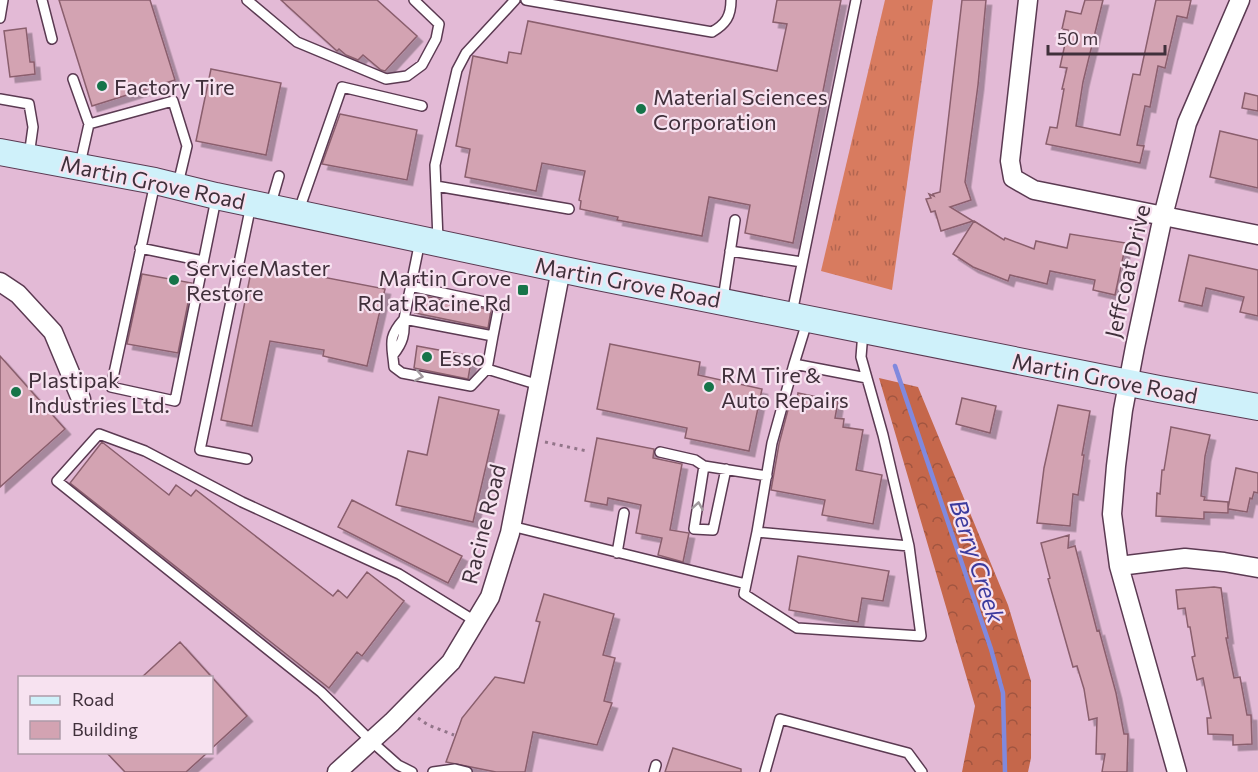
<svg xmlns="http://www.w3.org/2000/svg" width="1258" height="772" viewBox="0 0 1258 772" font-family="Commissioner,sans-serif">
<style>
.grass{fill:url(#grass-tufts)}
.forest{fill:url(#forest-crowns)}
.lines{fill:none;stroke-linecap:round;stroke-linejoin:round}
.stream{stroke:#8089de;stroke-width:4.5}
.building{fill:#d3a3b2;stroke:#8a5e6d;stroke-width:1.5;filter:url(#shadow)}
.lane-casing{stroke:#5b3a52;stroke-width:12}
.street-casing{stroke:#5b3a52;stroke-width:21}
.secondary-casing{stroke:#5b3a52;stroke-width:28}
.path{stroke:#927589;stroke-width:3;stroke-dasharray:3 4.5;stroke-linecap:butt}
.lane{stroke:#fff;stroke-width:9}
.street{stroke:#fff;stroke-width:18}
.secondary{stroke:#cff1fa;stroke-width:26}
.oneway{stroke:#a0989d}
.poi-dot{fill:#167449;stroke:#f7e2f0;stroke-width:2}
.labels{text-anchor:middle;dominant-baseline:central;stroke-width:4.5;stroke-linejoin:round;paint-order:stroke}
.poi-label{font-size:22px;fill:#40303b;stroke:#f7e2f0;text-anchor:start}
.street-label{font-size:22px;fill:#40303b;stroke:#f7e2f0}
.water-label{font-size:24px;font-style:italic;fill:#3c3b9e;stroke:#f7e2f0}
</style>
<defs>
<pattern id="grass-tufts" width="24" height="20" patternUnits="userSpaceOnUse" patternTransform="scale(1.5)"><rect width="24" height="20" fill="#d87b5f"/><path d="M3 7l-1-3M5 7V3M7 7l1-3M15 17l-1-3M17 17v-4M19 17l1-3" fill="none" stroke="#b16550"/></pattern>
<pattern id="forest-crowns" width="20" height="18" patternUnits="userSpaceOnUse" patternTransform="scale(1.5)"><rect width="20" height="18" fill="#c5674b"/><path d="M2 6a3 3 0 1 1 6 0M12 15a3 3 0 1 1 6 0" fill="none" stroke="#a15540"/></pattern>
<filter id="shadow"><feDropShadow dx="5.5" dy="5.5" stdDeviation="0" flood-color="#0004"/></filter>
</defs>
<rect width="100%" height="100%" fill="#e3bad6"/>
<!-- grass -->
<path class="grass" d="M885 0H933L892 290 821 271Z"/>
<!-- forest -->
<path class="forest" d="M879 378 918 387 1008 605 1031 681V758L1028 772H962L975 706Z"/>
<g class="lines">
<!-- stream -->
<path class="stream" d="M895 366 991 649 1003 693 1005 772"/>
</g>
<!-- building -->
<path class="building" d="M59 0H150L175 80 92 106Z
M281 0H377L417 36 385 71 381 70 363 55 358 60 346 55 339 49 337 51Z
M777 0H841L793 243 745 233 750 205 709 197 702 236 617 220 618 217 580 209 581 201 579 200 585 171 542 163 536 191 465 177 470 149 456 146 473 56 507 63 509 52 521 54 528 21 777 71 787 24 773 22Z
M962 0H986L978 85 965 182 971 200 950 207 973 221 941 231 935 211 931 212 926 199 931 198 929 194 934 196 933 194 940 192Z
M1085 0H1103L1083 82 1076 126 1120 135 1133 74 1140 75 1156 0H1191L1187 18 1177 16 1165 68 1158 66 1150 107 1145 106 1137 145 1144 146 1140 163 1046 144 1050 127 1057 128 1064 89H1062L1067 68 1060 67 1068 30 1062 29 1066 11 1081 14Z
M26 28 30 62H34L35 74 10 77 4 31Z
M211 69 281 83 266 155 196 141Z
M1245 93 1258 96V111L1242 108Z
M340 114 417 130 407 180 322 164Z
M1220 131 1258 140V188L1210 177Z
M974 221 1004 240 1005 238 1034 249 1036 241 1067 248 1070 234 1126 243 1115 295 1093 290 1095 280 1050 271 1047 284 1010 275 1008 281 973 267 953 254Z
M1189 255 1258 270V316L1240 312 1244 297 1206 288 1202 306 1179 301Z
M252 267 296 276 297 272 385 289 367 366 323 356 324 350 270 341 252 426 221 420Z
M142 274 192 283 178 353 127 344Z
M419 295 491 310 488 328 415 313Z
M610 344 700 362 698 375 762 389 749 451 685 438 687 428 597 409Z
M417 346 472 356 468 379 414 368Z
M0 356 65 429 0 487Z
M798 393 838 401 835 418 844 419 843 427 863 430 856 470 882 475 873 524 822 515 825 500 771 490 779 444 789 406 796 408Z
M439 397 499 410 473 522 396 505 408 451 427 455Z
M962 398 996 406 990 433 956 424Z
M1058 405 1090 411 1082 455H1084L1078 495 1073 494 1070 526 1037 523 1044 468Z
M1171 427 1210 435 1205 456 1201 496 1205 497 1204 500 1228 502V508L1236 468 1258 473V493L1254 492 1252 499 1250 498 1247 512 1228 509V513L1204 512V519L1156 516 1157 493 1160 494 1162 470H1164Z
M597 438 654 449 653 458 682 464 670 530 689 533 683 562 658 555 662 538 636 533 641 505 608 498 607 505 585 501Z
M102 442 169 495 176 485 191 496 196 490 333 596 338 590 347 598 367 572 404 601 362 656 357 652 329 688 70 483Z
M352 500 462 556 448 583 338 527Z
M1069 535 1068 548 1075 546 1097 631 1099 630 1116 693 1124 734H1128L1127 772H1102L1105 754H1096L1097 718 1089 720 1084 689 1077 666 1073 667 1048 579 1050 578 1041 543Z
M798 556 889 571 883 601 862 598 858 622 789 610Z
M1214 587 1221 588 1228 638H1226L1234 678 1240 677 1247 715H1251L1252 744 1233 745V735L1208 734 1207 718H1211L1203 678 1197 680 1192 657 1195 656 1190 627H1188L1185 608 1178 609 1176 590Z
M544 594 614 614 603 655 615 658 604 701 612 703 597 745 533 732 525 772H496L446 762 462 718 495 677 524 683 540 622 536 621Z
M180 642 247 716 212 748V678H141Z
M673 748 741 769V772H665Z
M107 753H207L186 772H125Z"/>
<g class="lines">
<defs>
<path id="lane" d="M42 0 52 39
M247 0 297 42 386 79 407 76 422 65 436 39 439 24 414 0
M526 0 712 32C726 24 731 16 731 0
M0 18 3 0
M73 79 89 124
M0 99 29 104 33 127 29 156
M80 164 89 124 173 101 187 146 178 184
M155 183 111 387 175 401 216 199
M436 186 569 209
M270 207 279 176
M299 210 342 87 422 106
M438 240 435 165 457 70 466 53 515 0
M420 241 404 319 493 336 487 369 539 385
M140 248 203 261
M730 251 802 262
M410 286 499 305 493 336
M723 299 735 220
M792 313 856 0
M404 319C387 338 392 344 394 367L402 373 471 386 487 369
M807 322 794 364 867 378
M393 355C403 343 405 334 404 319
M794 364 772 443 757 532 909 546 883 435 861 357 863 332
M660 452 695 460 704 466 767 476
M247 459 200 450 251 205
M704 466 694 529 713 530 726 469
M511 526 746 584
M757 532 744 594 797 628 921 636 909 546
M617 553 624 513
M412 772 398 765 371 741 321 692 57 481 99 434 145 451 242 502 399 574 475 621
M433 772 455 769 467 772
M654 772 656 765
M765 772 780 719 908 753 922 772"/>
<path id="street" d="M1028 0 1010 161 1013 178 1034 190 1258 235
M0 282 18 294 53 332 81 399
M1119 566 1185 558 1224 562 1258 568
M337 772 392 722 451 662 490 597 510 533 561 269
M1177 772 1119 566 1112 514 1116 466 1123 410 1135 347 1163 216 1187 123 1240 0"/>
<path id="secondary" d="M0 152 155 181 216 196 593 276 1159 389 1258 407"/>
</defs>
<!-- lane casing -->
<use href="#lane" class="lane-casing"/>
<!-- street casing -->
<use href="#street" class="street-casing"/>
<!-- secondary casing -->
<use href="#secondary" class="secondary-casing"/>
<!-- path -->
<path class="path" d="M545 442 587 451
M418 718 428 725 454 735"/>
<!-- lane -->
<use href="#lane" class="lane"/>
<!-- street -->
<use href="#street" class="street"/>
<!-- secondary -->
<use href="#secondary" class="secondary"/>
</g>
<!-- one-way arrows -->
<defs><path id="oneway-chevron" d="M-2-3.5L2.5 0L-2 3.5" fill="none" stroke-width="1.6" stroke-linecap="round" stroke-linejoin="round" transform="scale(1.5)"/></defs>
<g class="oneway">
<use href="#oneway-chevron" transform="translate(419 376) rotate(11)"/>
<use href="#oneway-chevron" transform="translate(698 506) rotate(-81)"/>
</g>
<!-- markers -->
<g class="poi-dot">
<circle cx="102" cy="86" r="6"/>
<circle cx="641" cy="109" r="6"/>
<circle cx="174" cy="280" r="6"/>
<rect x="517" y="284" width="12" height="12" rx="3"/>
<circle cx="427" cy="357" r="6"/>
<circle cx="709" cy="387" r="6"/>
<circle cx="16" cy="392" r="6"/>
</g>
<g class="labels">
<!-- poi labels -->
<g class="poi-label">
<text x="114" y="86">Factory Tire</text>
<text x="653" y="96">Material Sciences<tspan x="653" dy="25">Corporation</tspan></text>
<text x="186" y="267">ServiceMaster<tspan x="186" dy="25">Restore</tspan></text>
<text x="511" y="277" text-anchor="end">Martin Grove<tspan x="511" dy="25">Rd at Racine Rd</tspan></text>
<text x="439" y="357">Esso</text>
<text x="721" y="374">RM Tire &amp;<tspan x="721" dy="25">Auto Repairs</tspan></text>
<text x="28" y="379">Plastipak<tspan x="28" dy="25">Industries Ltd.</tspan></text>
</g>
<!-- street labels -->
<g class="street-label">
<text transform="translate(153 182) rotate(12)">Martin Grove Road</text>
<text transform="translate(1127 271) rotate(-77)">Jeffcoat Drive</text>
<text transform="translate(628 282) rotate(11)">Martin Grove Road</text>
<text transform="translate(1105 378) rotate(11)">Martin Grove Road</text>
<text transform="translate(483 524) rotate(-76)">Racine Road</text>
</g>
<!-- water labels -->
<g class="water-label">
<text transform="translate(978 561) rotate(72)">Berry Creek</text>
</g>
</g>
<!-- legend -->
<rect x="18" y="676" width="195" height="78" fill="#f7e2f0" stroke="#ae9ba8" stroke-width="1.5"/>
<rect x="30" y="696" width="30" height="9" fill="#cff1fa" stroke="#ae9ba8" stroke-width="1.5"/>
<text x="72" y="706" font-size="18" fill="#40303b">Road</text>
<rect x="30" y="721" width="30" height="18" fill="#d3a3b2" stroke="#ae9ba8" stroke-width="1.5"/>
<text x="72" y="736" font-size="18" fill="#40303b">Building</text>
<!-- scale -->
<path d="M1048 45v9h117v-9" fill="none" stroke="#40303b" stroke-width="3"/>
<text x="1057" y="45" font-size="18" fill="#40303b" stroke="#f7e2f0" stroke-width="4.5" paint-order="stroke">50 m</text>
</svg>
